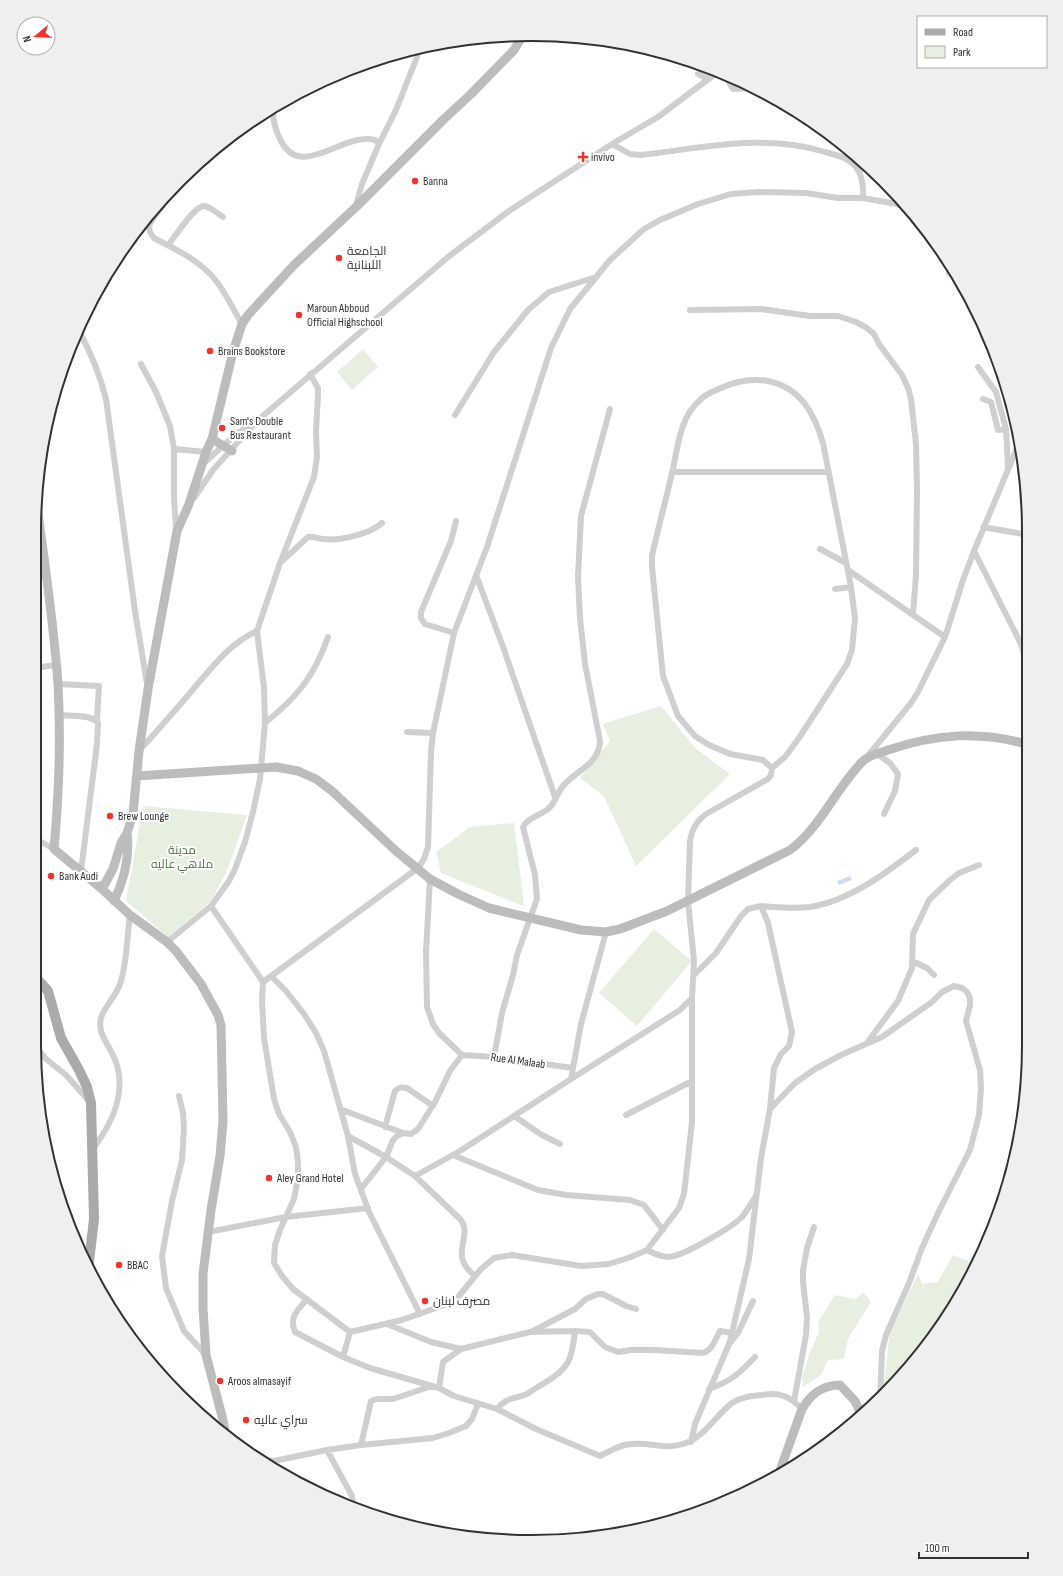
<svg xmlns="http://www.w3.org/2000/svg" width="1063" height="1576" viewBox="0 0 1063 1576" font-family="'Sofia Sans Condensed',Cairo,sans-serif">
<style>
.green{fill:#e7efe0}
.water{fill:#ccdef0}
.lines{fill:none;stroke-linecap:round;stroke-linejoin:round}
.street{stroke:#cfcfcf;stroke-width:6}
.secondary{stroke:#bcbcbc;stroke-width:9}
.primary{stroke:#aaa;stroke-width:10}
.poi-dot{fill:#f3332b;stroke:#fff;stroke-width:1.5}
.labels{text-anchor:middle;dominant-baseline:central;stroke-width:4;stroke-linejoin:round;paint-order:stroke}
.poi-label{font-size:12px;fill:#323232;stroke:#fff;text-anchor:start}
.park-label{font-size:12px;fill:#4f733b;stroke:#fff}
.street-label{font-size:12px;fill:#323232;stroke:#fff}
.rim{fill:none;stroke:#323232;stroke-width:2}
</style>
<rect width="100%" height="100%" fill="#fff"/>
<!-- green -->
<path class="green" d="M363 349 378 367 352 390 337 372Z
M661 706 695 748 730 774 636 866 604 796 580 778 610 741 603 724Z
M143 806 247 815 226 873 211 901 168 937 126 901Z
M514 823 524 906 441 873 436 852 470 827Z
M654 929 692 961 637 1026 599 993Z
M953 1255 968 1261 973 1272 945 1321 887 1392 884 1382 890 1332 918 1274 922 1284 938 1282Z
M864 1292 871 1302 848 1339 844 1359 828 1360 821 1375 803 1387 802 1377 810 1352 819 1332 818 1322 835 1295 855 1299Z"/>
<!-- water -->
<path class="water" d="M850 876 852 880 839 885 837 881Z"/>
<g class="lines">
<!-- street -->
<path class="street" d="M723 72 733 89 753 88
M698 74 709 79
M273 108C272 118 276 132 281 141 302 181 344 131 375 140L379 144 362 184 356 205
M379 144 396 110 417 57 419 48
M180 181 150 223C148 230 150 233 154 238 173 248 195 258 211 275 224 288 232 308 242 324
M863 198 897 204 907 209
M168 245C175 237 194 206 204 206 210 206 218 214 223 217
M949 273 958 279
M690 310 761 309 810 316H838L856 322 867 328 874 334 879 344 902 375 908 388 911 399 916 444 917 491 916 575 913 614
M79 331C91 353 100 375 106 399L135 611 147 684
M141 364 156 392 170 426 174 449V496L176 530
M978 367 996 392 1006 429 1008 467
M983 399 991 402 998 430 1006 429
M455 415 494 352 528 310 549 292 596 277
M174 449 206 452
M204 463 236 434 251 425
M672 472H828
M194 498 213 470 257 421 448 257 509 211 612 144 658 117 719 71
M983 527 1029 535
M820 549 846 563
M974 551 1020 642 1029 667
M281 562 308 537C314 536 318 539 324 539 340 541 370 534 382 523
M848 570 945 637
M476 575 502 644 555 797
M835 589 851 587
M454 633 425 624 421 618V612L451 541 456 521
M1020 642 1029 638
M35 668 56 665
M58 684 99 686 97 720
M59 715C69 716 93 714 98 723L97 744 81 871
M265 723C297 697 314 677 328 637
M407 732 433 733
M139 751C156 732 173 713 190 693 210 670 228 644 257 631
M877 754 890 763 898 774 895 791 884 814
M867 757 911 703 918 692 945 637 963 580 974 551 1020 441
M36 839 54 849
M211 906 229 881 235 869 245 842 253 812 260 779 265 723 264 688 257 631 280 563 314 477 317 457 316 431 318 395V388L310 374
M761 906C777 907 794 909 810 907 849 901 886 873 916 850
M167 942 211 906 263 982 262 1001 264 1038 274 1099 279 1114 290 1132 296 1147 298 1162V1178L294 1199 280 1230 275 1245 274 1263 282 1276 293 1289 350 1332 343 1357 370 1368 439 1388 454 1396 497 1409C508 1396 513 1400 527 1394 532 1391 537 1387 543 1384 570 1368 571 1361 575 1331L530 1332 461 1349 431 1342 387 1324
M912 961 927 968 934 975
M271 976 286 991 304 1014 316 1033 324 1051 348 1136 355 1174 369 1212 420 1314
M263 982 418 868 424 859 428 847 431 752 433 733 454 633 487 547 551 348 570 309 610 260 644 229 660 220 698 204 731 194 758 192 806 193 838 198H863C864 184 861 167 848 160 842 156 832 154 825 152 764 133 703 148 641 155L630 154 612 144
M867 1043 898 1001 912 968 913 934 929 900 950 880 959 873 979 865
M38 1049 46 1059 66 1075 89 1101
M462 1055 494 1057 573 1068
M494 1057 502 1013 513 975 517 955 537 899 535 875 523 827C527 818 541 815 548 809 555 804 557 793 563 786 576 770 599 765 600 741L585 664 580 618 578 577 581 516 610 409
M571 1079 680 1010 692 998
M179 1096 183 1113 184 1128 182 1160 172 1201 162 1256 166 1288 184 1331 206 1355
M340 1109 403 1133
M770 1109 795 1083 815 1069 841 1055 882 1037 932 1002 942 992 954 986 962 988 967 992 970 998V1005L966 1021 980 1070 981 1088 979 1115 970 1150 938 1213 922 1248 909 1283 886 1335 882 1351 880 1399
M626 1115 692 1081
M514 1116 542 1135 560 1144
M385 1127 395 1091C399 1087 402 1087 407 1088L433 1106
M348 1136 386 1157 415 1176 460 1219C470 1230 460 1244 462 1257 463 1265 469 1271 475 1276
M92 1150C113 1123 129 1088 113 1055 108 1044 97 1032 101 1018 103 1009 116 996 120 984 127 965 127 936 130 915
M453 1155 538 1190 566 1195 630 1200 644 1205 663 1230
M415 1176 460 1151 571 1079 581 1024 606 932
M361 1189 386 1157 393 1140 397 1136 403 1133 411 1134 418 1129 435 1102 450 1071 462 1055 439 1033 433 1024 427 1007 426 952 430 879
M208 1232 286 1217 368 1208
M647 1250C655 1254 665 1259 674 1256 689 1252 731 1228 742 1217 747 1211 751 1203 756 1196
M307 1299C297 1311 289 1317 295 1332L343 1357
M533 1331 575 1309 586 1299 598 1294H603L626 1306 636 1309
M575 1331 590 1332 605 1347 618 1352 631 1350H654L703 1353C713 1350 715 1339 720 1331L732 1333
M350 1332 402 1320 444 1305 459 1296 480 1270 494 1258 512 1255 581 1266 609 1264 631 1257 647 1250 679 1208 684 1194 692 1122V998L694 961 688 901 690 841C692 829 696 822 706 814L768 779 771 775 772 768 785 757 799 738 847 664 852 650 855 618 851 587 823 443C814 413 801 388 768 381 751 378 736 381 721 388 714 391 705 394 700 400 679 418 678 448 672 473 666 500 658 528 652 556V567L663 676 678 716 695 736 709 745 730 754 763 760 772 768
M730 1343 738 1333 753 1301
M439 1388 443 1362 461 1349
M709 1389C731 1381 739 1374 755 1357
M794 1401 806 1335 807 1317 803 1282V1270L807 1248 814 1227
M497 1409 536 1429 600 1456C610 1451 621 1444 632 1444 651 1442 664 1450 683 1444 704 1438 715 1416 732 1403 741 1397 751 1396 762 1395 780 1392 789 1396 802 1409
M691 1442 695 1424 729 1344 732 1333 749 1259 761 1158 770 1109 774 1068 781 1054 789 1046 792 1032 768 923 761 906 748 909 741 916 716 953 694 975
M361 1445 371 1401 377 1399H393L432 1386
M327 1450 352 1496 354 1508
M265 1460 274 1461 327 1450 361 1445 433 1438 449 1433 466 1426 472 1419 478 1404
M468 1536H494L514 1540"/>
<!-- secondary -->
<path class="secondary" d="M212 439 232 451
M37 506C45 565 54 625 58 684 61 739 59 794 54 849L102 889 130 915 167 942 176 951 201 984 218 1015 221 1025 223 1121 220 1156 211 1210 203 1274V1308L206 1355 223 1420 226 1437
M137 776 276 767 298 771 316 779 332 791 396 851 430 879 458 894 489 908 581 930 606 932 620 929 667 911 790 850C821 827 836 788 863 761 869 755 880 753 888 750 936 734 981 730 1029 745
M102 889 113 869 121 843 127 833 133 814 139 751 148 689 177 531 189 504 206 452 212 439 233 352 242 324 248 315 294 265 356 207 443 120 471 94 514 50 523 35
M114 901C124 880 130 856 127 833
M778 1476 802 1409C811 1394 822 1385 840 1385L855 1401 861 1414"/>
<!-- primary -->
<path class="primary" d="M37 979 48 991 61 1038 79 1070 87 1087 91 1103 94 1219 89 1262"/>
</g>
<!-- markers -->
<g class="poi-dot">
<path d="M581 151h4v4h4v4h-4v4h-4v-4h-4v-4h4z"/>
<circle cx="415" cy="181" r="4"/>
<circle cx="339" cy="258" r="4"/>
<circle cx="299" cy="315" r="4"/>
<circle cx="210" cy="351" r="4"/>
<circle cx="222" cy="428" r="4"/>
<circle cx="110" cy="816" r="4"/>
<circle cx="51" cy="876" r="4"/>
<circle cx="269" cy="1178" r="4"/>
<circle cx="119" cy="1265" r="4"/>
<circle cx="425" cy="1301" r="4"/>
<circle cx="220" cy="1381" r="4"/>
<circle cx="246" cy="1420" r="4"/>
</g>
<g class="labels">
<!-- poi labels -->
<g class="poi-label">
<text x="591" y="157">invivo</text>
<text x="423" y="181">Banna</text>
<text x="347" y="251">الجامعة<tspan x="347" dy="14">اللبنانية</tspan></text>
<text x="307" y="308">Maroun Abboud<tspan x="307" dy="14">Official Highschool</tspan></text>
<text x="218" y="351">Brains Bookstore</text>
<text x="230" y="421">Sam's Double<tspan x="230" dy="14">Bus Restaurant</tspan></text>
<text x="118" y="816">Brew Lounge</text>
<text x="59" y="876">Bank Audi</text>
<text x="277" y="1178">Aley Grand Hotel</text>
<text x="127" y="1265">BBAC</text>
<text x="433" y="1301">مصرف لبنان</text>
<text x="228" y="1381">Aroos almasayif</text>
<text x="254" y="1420">سراي عاليه</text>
</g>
<!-- park labels -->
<g class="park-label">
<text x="182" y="850">مدينة<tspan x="182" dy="14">ملاهي عاليه</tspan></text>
</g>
<!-- street labels -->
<g class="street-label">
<text transform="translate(518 1061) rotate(8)">Rue Al Malaab</text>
</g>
</g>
<!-- crop -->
<path d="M0 0H1063V1576H0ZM531 41H532A490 490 0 0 1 1022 531V1045A490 490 0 0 1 532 1535H531A490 490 0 0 1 41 1045V531A490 490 0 0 1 531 41Z" fill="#efefef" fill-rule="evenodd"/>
<path class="rim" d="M531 41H532A490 490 0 0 1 1022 531V1045A490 490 0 0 1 532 1535H531A490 490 0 0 1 41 1045V531A490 490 0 0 1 531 41Z"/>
<!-- legend -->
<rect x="917" y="16" width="130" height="52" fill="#ffffff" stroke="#adadad"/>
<rect x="925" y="29" width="20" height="6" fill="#aaaaaa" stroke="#adadad"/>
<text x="953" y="36" font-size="12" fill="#323232">Road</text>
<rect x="925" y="46" width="20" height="12" fill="#e7efe0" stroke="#adadad"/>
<text x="953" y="56" font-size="12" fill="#323232">Park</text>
<!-- north arrow -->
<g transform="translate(36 36) rotate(252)"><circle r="19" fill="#ffffff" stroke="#adadad"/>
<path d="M0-3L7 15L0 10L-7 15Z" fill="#f3332b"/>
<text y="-6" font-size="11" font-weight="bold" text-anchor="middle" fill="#323232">N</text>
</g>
<!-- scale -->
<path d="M919 1552v6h109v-6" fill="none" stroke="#323232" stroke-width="2"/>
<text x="925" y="1552" font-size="12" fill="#323232" stroke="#ffffff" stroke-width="3" paint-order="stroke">100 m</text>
</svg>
